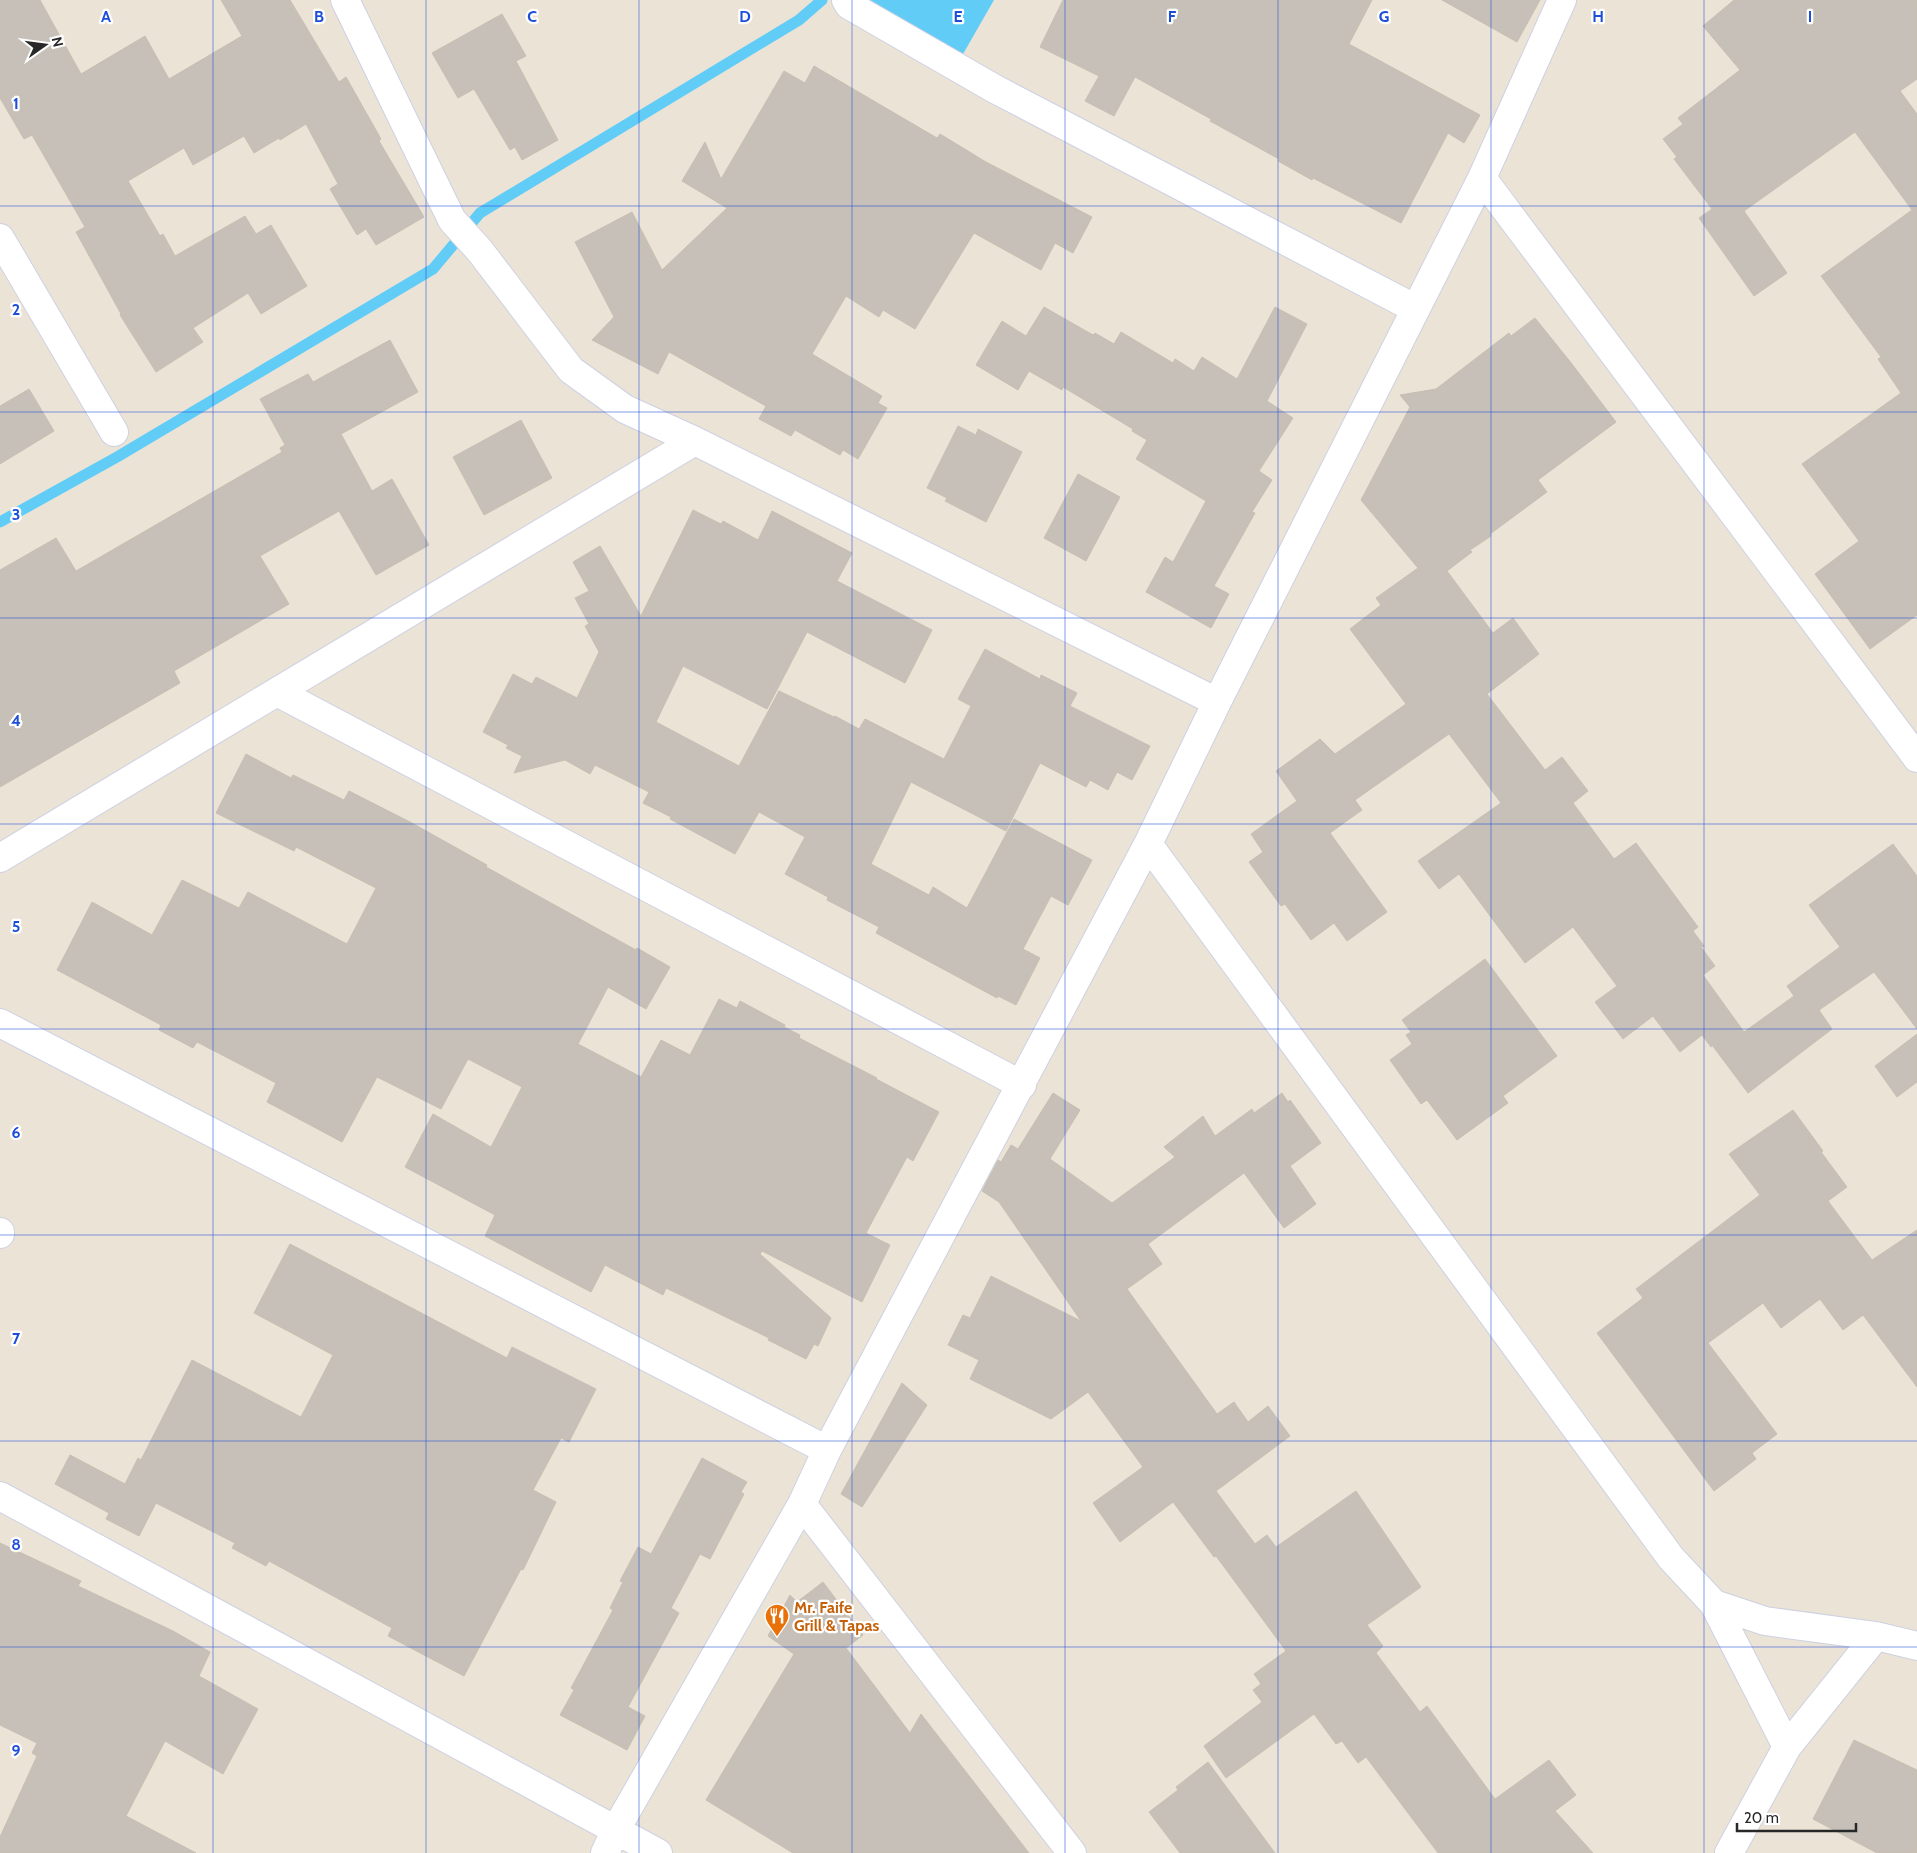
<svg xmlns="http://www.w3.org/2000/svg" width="1917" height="1853" viewBox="0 0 1917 1853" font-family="Cabin,sans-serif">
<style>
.water{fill:#61cdf7}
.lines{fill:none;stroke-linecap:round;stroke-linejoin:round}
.stream{stroke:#61cdf7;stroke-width:11}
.building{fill:#c6c0b8;stroke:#c7bfb1}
.minor-casing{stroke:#cdd1e2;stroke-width:30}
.minor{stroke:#fff;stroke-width:28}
.grid{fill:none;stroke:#1d4ed8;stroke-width:1;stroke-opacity:0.55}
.labels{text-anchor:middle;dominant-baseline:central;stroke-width:4.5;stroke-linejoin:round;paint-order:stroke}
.food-label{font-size:16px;font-weight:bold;fill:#c56008;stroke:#fff;text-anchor:start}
.grid-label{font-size:16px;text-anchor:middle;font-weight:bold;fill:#1d4ed8;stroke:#fff;stroke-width:4.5;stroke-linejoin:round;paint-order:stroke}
</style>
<rect width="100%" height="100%" fill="#ece3d7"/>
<!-- water -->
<path class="water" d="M858 0H994L959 61Z"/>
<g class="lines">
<!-- stream -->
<path class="stream" d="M0 522 117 457 433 269 480 213 799 20 822 0"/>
</g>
<!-- building -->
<path class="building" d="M0 0H40L81 74 145 36 169 79 242 36 221 0H290L339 82 346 77 381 139 379 141 424 217 376 245 366 229 357 235 330 189 338 184 306 124 280 140 279 138 254 153 244 136 193 165 184 148 128 181 160 236 163 234 175 256 245 216 256 234 271 225 307 286 261 314 248 293 193 328 203 342 156 372 120 315 121 314 76 232 85 227 32 135 24 139 0 98Z
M1063 0H1372L1349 44 1480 115 1464 143 1448 133 1401 223 1313 178 1312 180 1278 161 1279 159 1210 121 1211 119 1135 77 1114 116 1085 101 1099 76 1040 47Z
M1442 0H1540L1517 42Z
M1734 0H1917V79L1900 91 1917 114V615L1870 649 1815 574 1859 541 1802 464 1901 393 1878 359 1881 357 1821 276 1912 210 1855 132 1744 211 1787 273 1754 296 1699 218 1712 209 1674 159 1677 157 1663 139 1683 124 1678 118 1740 70 1703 26Z
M502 14 526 56 516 61 558 140 522 160 515 147 510 150 474 89 458 98 432 53Z
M814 66 937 138 940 134 986 162 1092 217 1073 253 1055 243 1041 270 974 233 915 329 883 310 879 317 846 296 812 354 882 396 878 403 887 408 858 459 843 450 840 455 795 430 791 436 759 419 766 406 669 352 658 374 592 340 614 317 575 242 632 212 662 270 727 208 682 181 705 142 721 179 784 71 805 83Z
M1044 307 1093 335 1095 333 1114 344 1121 332 1173 363 1175 359 1194 371 1202 357 1237 379 1275 307 1307 324 1267 401 1293 418 1259 471 1272 480 1252 512 1255 513 1214 586 1229 594 1211 628 1146 592 1165 557 1173 562 1206 501 1136 459 1147 440 1132 431 1133 429 1063 387 1062 390 1029 371 1018 390 976 365 1002 321 1026 336Z
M1535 318 1572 364 1616 422 1538 480 1547 492 1490 534 1491 536 1470 550 1472 552 1447 571 1493 633 1513 618 1539 654 1487 694 1545 770 1562 757 1588 791 1573 803 1614 859 1636 843 1698 927 1693 931 1704 946 1701 947 1715 966 1703 975 1744 1032 1794 996 1787 986 1840 947 1809 905 1893 844 1917 876V1029L1874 972 1819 1010 1832 1029 1748 1093 1712 1045 1711 1047 1702 1035 1680 1052 1653 1016 1623 1039 1595 1002 1617 986 1573 927 1525 963 1459 874 1439 889 1418 861 1501 803 1449 734 1355 800 1362 810 1330 833 1387 912 1347 941 1334 923 1311 940 1285 904 1281 906 1249 862 1263 852 1251 834 1297 801 1276 771 1320 739 1335 754 1406 704 1350 629 1381 605 1376 598 1418 568 1361 500 1410 407 1400 395 1436 389 1509 333 1511 336Z
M390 340 418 392 341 434 372 491 392 479 429 545 376 575 339 511 260 556 289 604 174 671 180 683 0 787V570L56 538 76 571 282 452 280 448 285 445 260 399 308 374 313 382Z
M29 389 54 431 0 464V406Z
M521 420 552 478 484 515 453 457Z
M958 426 976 435 978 429 1022 452 986 522 945 501 947 498 927 488Z
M1078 474 1120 497 1086 561 1044 538Z
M693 510 721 524 723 521 758 540 772 511 852 553 837 581 932 630 905 683 807 632 767 709 683 666 656 722 739 766 779 691 834 717 835 716 859 729 865 719 944 759 971 706 958 699 985 649 1040 679 1041 675 1077 693 1070 706 1150 746 1132 780 1117 772 1108 790 1090 780 1086 787 1040 763 1006 831 911 782 871 864 929 895 933 887 967 908 1014 819 1092 860 1068 905 1051 896 1023 949 1040 958 1016 1005 998 996 997 998 876 933 879 927 827 900 828 897 785 874 805 837 759 812 735 854 670 819 671 817 643 803 649 792 595 765 590 774 565 760 514 773 522 756 506 748 508 745 483 732 513 674 532 684 536 677 577 698 599 652 585 626 589 624 575 598 589 591 573 562 600 546 641 616Z
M246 754 291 778 293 775 344 800 349 791 410 822 487 865 486 867 636 950 637 948 670 967 646 1009 608 987 578 1044 641 1077 661 1040 690 1055 719 999 737 1008 740 1001 785 1025 784 1027 800 1035 799 1038 877 1078 876 1079 939 1112 913 1161 907 1157 866 1233 890 1245 862 1302 762 1251 760 1254 831 1318 818 1346 814 1344 806 1359 768 1340 769 1338 666 1288 663 1295 605 1265 591 1292 485 1236 495 1215 405 1167 433 1114 491 1147 522 1087 468 1059 441 1109 377 1077 342 1142 267 1102 276 1083 197 1042 193 1048 159 1030 161 1025 57 970 92 902 152 935 182 880 239 908 248 892 347 944 376 888 296 847 294 851 216 813Z
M1485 959 1557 1056 1503 1096 1508 1103 1457 1140 1427 1100 1421 1104 1390 1060 1412 1044 1406 1035 1411 1032 1402 1020Z
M1917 1034V1082L1897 1097 1875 1066Z
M1053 1093 1080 1110 1050 1159 1112 1203 1175 1157 1164 1147 1203 1116 1215 1136 1252 1109 1254 1113 1282 1093 1288 1102 1290 1100 1321 1143 1290 1166 1316 1204 1284 1228 1244 1173 1148 1244 1162 1264 1127 1289 1217 1414 1234 1402 1248 1422 1268 1406 1290 1436 1216 1491 1255 1544 1267 1535 1276 1547 1356 1491 1421 1587 1367 1625 1383 1646 1376 1653 1420 1712 1427 1706 1495 1799 1549 1760 1576 1795 1555 1811 1593 1853H1438L1366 1757 1358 1763 1342 1741 1336 1744 1314 1714 1226 1778 1204 1746 1262 1702 1253 1690 1261 1684 1254 1674 1286 1651 1216 1556 1214 1557 1173 1502 1120 1542 1093 1503 1143 1467 1088 1392 1051 1419 970 1379 979 1360 948 1345 963 1315 970 1318 991 1276 1081 1321 999 1202 982 1191 998 1160 1001 1162 1011 1145 1018 1149Z
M1793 1110 1823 1151 1821 1152 1847 1187 1828 1201 1872 1260 1917 1230V1387L1863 1315 1843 1330 1820 1299 1781 1328 1763 1303 1708 1343 1777 1434 1752 1453 1756 1459 1714 1491 1597 1333 1643 1298 1636 1289 1760 1195 1729 1154Z
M290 1244 507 1358 512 1347 596 1389 569 1442 561 1438 533 1490 556 1502 523 1570 521 1569 464 1676 388 1636 392 1628 269 1561 266 1566 232 1548 235 1543 156 1503 139 1536 106 1519 109 1513 55 1484 70 1455 125 1484 138 1458 141 1460 192 1360 301 1417 333 1355 254 1313Z
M902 1383 927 1405 862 1507 841 1494Z
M702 1458 747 1482 741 1492 744 1494 710 1559 700 1554 671 1608 679 1613 628 1707 645 1716 627 1750 560 1715 574 1690 571 1688 613 1610 610 1608 623 1582 620 1581 638 1547 651 1554Z
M0 1543 81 1581 78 1586 173 1631 210 1652 199 1676 258 1709 223 1774 165 1741 126 1816 196 1853H0V1837L37 1756 32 1753 37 1743 0 1725Z
M823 1582 863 1635 846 1648 910 1733 921 1714 1029 1853H793L706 1800 794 1654 768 1636 790 1595 797 1602Z
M1854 1740 1917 1770V1853H1877L1813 1819Z
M1208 1762 1275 1853H1180L1149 1812 1178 1790 1176 1787Z"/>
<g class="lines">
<defs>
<path id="minor" d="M345 0 452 220 480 251 571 370 625 409 695 441 1217 702
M846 0 849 5 995 89 1416 309
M1482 178 1917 758
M0 238 114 432
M277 692 1022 1085
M1148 844 1671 1558 1714 1604 1765 1621 1876 1636 1917 1646
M0 858 695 441
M0 1023 827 1450
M0 1232V1234
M0 1496 658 1853
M802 1504 1072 1853
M1714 1604 1787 1747
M605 1853 615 1831 802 1504 827 1450 1148 844 1217 702 1482 178 1562 0
M1729 1853 1787 1747 1876 1636"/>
</defs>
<!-- minor casing -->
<use href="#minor" class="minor-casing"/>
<!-- minor -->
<use href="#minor" class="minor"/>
</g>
<!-- grid -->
<path class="grid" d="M213 0V1853M426 0V1853M639 0V1853M852 0V1853M1065 0V1853M1278 0V1853M1491 0V1853M1704 0V1853M0 206H1917M0 412H1917M0 618H1917M0 824H1917M0 1029H1917M0 1235H1917M0 1441H1917M0 1647H1917"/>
<!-- icons -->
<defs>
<symbol id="restaurant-pin" viewBox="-11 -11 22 30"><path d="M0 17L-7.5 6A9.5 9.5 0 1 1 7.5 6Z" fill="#e8710a" stroke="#fff"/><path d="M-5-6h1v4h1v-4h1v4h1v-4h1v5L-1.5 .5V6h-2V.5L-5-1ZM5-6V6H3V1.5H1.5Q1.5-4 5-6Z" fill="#fff"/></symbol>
</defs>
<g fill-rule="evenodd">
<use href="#restaurant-pin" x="763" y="1602" width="28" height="38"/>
</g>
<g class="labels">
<!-- food labels -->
<g class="food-label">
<text x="794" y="1607">Mr. Faife<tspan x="794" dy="18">Grill &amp; Tapas</tspan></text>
</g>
</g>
<g class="grid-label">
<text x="106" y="22">A</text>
<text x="319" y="22">B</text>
<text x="532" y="22">C</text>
<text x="745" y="22">D</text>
<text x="958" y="22">E</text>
<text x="1172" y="22">F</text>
<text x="1384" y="22">G</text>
<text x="1598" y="22">H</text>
<text x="1810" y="22">I</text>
<text x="16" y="109">1</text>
<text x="16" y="315">2</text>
<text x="16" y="520">3</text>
<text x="16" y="726">4</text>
<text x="16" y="932">5</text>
<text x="16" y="1138">6</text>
<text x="16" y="1344">7</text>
<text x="16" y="1550">8</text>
<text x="16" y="1756">9</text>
</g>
<!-- north arrow -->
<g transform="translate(45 45) rotate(76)" stroke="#ffffff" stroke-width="4" paint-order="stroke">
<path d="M0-4L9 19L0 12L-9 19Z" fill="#282828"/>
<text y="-8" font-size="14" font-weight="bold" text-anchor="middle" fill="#282828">N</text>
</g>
<!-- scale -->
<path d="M1737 1823v8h119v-8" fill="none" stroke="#282828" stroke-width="2.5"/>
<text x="1744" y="1823" font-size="15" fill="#282828" stroke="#ffffff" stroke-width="4" paint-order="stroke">20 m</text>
</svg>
